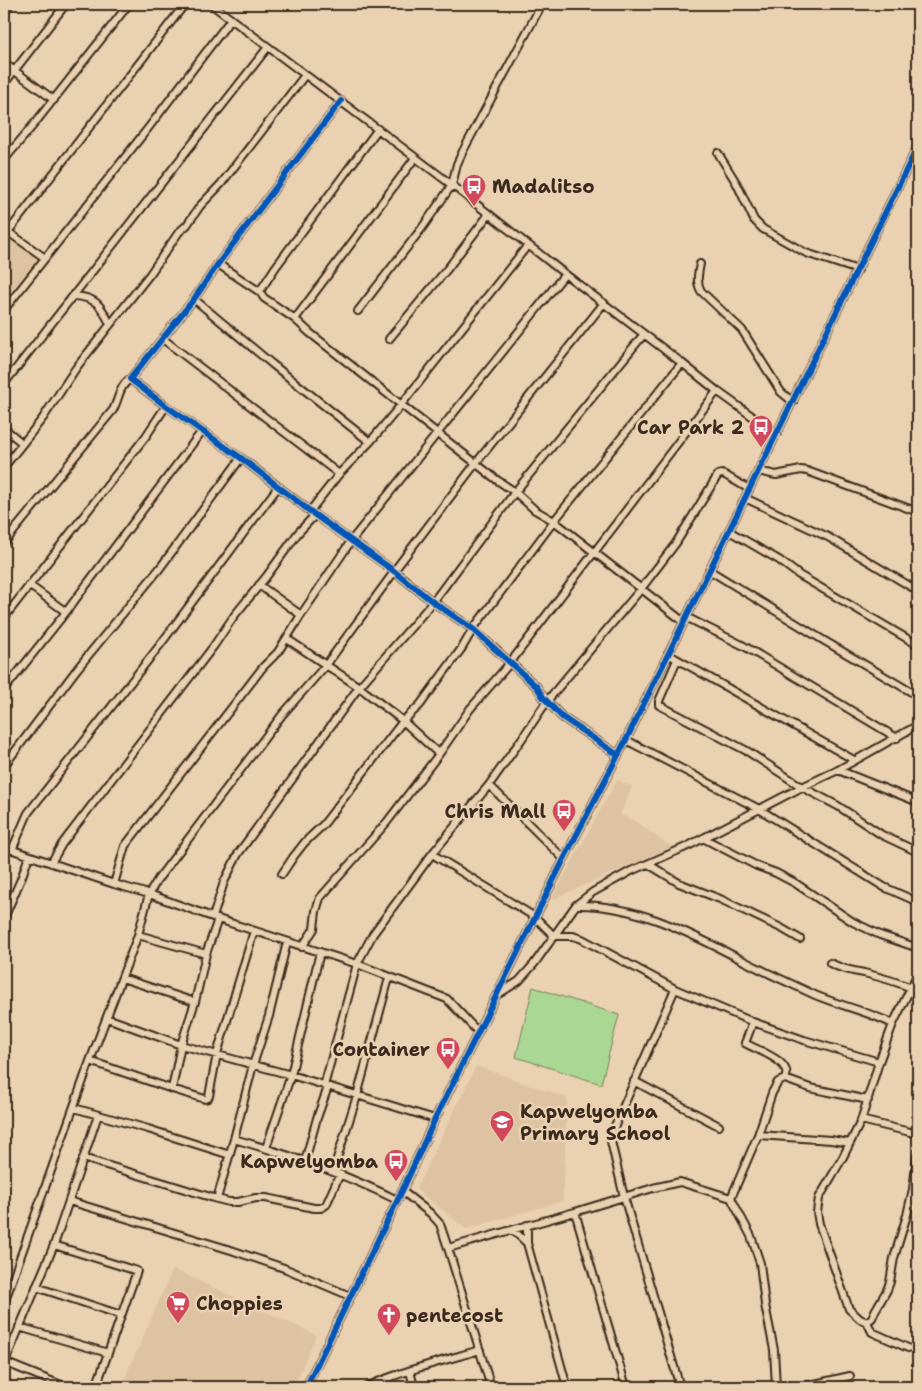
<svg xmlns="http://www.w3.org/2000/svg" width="922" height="1391" viewBox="0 0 922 1391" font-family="'Shantell Sans',sans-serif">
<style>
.built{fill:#ddc3a1}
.green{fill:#abd795;stroke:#73805a}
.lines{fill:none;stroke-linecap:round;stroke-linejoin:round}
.stream{stroke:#6c929a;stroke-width:2}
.minor-casing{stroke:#3b2a1e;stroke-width:10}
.minor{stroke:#e9d1b1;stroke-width:6}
.cycleway-casing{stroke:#e9d1b1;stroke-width:9}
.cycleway{stroke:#0057b8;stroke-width:6}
.labels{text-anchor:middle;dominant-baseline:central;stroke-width:5;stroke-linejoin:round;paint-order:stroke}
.poi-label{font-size:19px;font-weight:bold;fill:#3b2a1e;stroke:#e9d1b1;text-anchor:start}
</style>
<rect width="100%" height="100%" fill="#e9d1b1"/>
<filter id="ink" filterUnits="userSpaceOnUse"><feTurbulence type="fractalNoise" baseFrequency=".02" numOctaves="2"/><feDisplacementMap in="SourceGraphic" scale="10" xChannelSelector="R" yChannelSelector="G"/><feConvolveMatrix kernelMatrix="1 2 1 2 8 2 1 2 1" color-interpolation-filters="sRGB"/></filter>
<g filter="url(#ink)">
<!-- built -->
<path class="built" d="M4 233 38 258 4 303Z
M617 780 632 787 620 815 637 822 671 847 551 900Z
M476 1066 567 1098 563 1201 466 1229 416 1189Z
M173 1269 316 1335 294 1387H121Z"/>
<!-- green -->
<path class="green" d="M533 987 619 1015 601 1084 516 1057Z"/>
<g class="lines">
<!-- stream -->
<path class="stream" d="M918 1334 913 1351 918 1356"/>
<defs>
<path id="minor" d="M211 4 452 185 565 274 682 363 717 391 777 434
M4 12 10 4
M4 63 54 100
M4 84 66 4
M341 101 218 264 194 299 130 379 166 406 241 458 315 515 394 571 433 602 473 629 537 687 543 697 562 717 618 755
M718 153 737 184 754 220 763 229 806 253 858 270
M415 158 295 319 310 333 497 480 515 492 535 510 554 521 684 622
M4 160 35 123 129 4
M4 229 45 258
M8 232 185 4
M218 264 260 292
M700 264C698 274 696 282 701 291L742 330 781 392 793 402
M73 296C96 297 101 305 110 324
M194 299 272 364 370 442
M4 310 149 127 231 19
M358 311 422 228 452 185 457 164 463 151 542 4
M295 319 264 298 260 292 262 288 275 268 378 129
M163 339 339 474
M389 339 448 268 489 214
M4 384 268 47
M4 428 22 443
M4 467 43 418 76 368 150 274 179 232 187 225 200 206 221 184 305 75
M758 471 776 475 801 470 807 471 918 512
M745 498 828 537 918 591
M310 511 339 474 370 442 401 405 528 245
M729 531 779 560 799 575 918 645
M4 543 113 410C119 399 119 386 130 379
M709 570 823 640 918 696
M394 571 476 463 604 303
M29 585 66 612
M259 585 301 615 351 541 565 274
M686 617 744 646 897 738
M4 618 146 436 166 406
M287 639 359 687 403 721 439 754
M668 654 854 760
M677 660 659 701V705L747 751 802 787 838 806 882 835 918 852
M4 690 66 612 202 431
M626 740 759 809 884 887 918 902
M4 766 77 669 160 568 241 458
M838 770 918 802
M489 785 564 859
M703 838 757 866 776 873 795 883 853 922 880 935 918 948
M4 847 114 884 149 894 218 919 357 964 447 999 478 1032
M12 850 28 813 160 645 278 487
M432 854 535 917 554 936H573L582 939 675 989 753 1022 804 1040 879 1062
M51 863 62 844 213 647 234 616 266 577 298 533 315 515
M648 864 679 883 720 899 781 928 800 939
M282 874 294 856 305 842 323 825 403 721 420 705 462 648 473 629 554 521 682 363
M114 884 125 846 263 667 278 652 301 615
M576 905C638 904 693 935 746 962 769 974 792 984 815 995 841 1006 867 1011 893 1024
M213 917 224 882 238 854 359 687 433 602 515 492 644 334
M4 918 21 879 29 856
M138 935 206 954
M302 947 314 929 316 911 320 898 387 822 439 754 470 709 510 663 717 391
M830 963C841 969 852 971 864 973 880 977 896 981 911 988
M122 978 195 1002
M675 989 610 1137 624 1197 680 1387
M497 995 519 981 534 964 576 905 593 892 631 871 688 846 802 787 838 770 918 725
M107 1018 181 1045 291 1075 435 1119
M753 1022 745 1043C756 1050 794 1061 785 1079
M90 1061 172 1089 205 1099 208 1098 209 1096 217 1054 254 931
M634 1081 719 1126
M324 1086 357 964 373 934 432 854 489 785 521 740 547 701 641 589 676 543 718 475 722 474 725 475 749 489
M172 1089 181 1045 195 1002 206 954 218 919
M74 1108 148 1129 230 1155
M861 1120 918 1134
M758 1135 831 1140 850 1143
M234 1139C290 1155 345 1174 397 1200
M266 1148 291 1075 320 952
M83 1158 217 1199 229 1202H238L256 1198H266L314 1208H321L326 1205 340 1174
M305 1161 317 1118 328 1087
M333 1171 357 1096 389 978
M402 1191 430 1213 440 1224 448 1248 491 1387
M731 1198 758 1135 772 1093 778 1082 785 1079 810 1088 868 1100
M217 1199 234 1139 253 1065 269 1016 287 942
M69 1201 231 1250 284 1268 350 1296
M575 1212 626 1387
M527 1225V1243L567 1387
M513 1230 527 1243
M54 1245 137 1271 96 1387
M448 1248 575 1212 653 1188 680 1182 731 1198 751 1236 760 1263 765 1305 774 1350 776 1387
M36 1287 121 1315
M4 1303 90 1061 138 935 149 894 158 879 282 715 326 665 394 572
M867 1322 872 1318 875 1311 887 1290 890 1282 894 1258 907 1215 913 1189 918 1151
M19 1327 108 1353
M908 1348 872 1332 867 1322 860 1319 849 1309 819 1224 817 1212 819 1198 843 1157 861 1121 879 1062 893 1024 918 973
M4 1362 66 1387
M5 1362 54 1245 98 1115
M410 1371 414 1387
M306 1387 402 1191 435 1119 564 859 626 740 918 146
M366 1387C402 1371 442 1361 480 1350
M801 1387 850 1376"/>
</defs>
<!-- minor casing -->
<use href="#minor" class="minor-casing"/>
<!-- minor -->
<use href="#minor" class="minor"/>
<defs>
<path id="cycleway" d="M341 101 218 264 194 299 130 379 166 406 241 458 315 515 394 571 433 602 473 629 537 687 543 697 562 717 618 755
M306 1387 402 1191 435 1119 564 859 626 740 918 146"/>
</defs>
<!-- cycleway casing -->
<use href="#cycleway" class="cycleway-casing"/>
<!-- cycleway -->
<use href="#cycleway" class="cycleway"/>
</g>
</g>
<!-- icons -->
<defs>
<symbol id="bus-pin" viewBox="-11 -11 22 30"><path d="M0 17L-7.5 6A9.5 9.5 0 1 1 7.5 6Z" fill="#d1495b" stroke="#e9d1b1"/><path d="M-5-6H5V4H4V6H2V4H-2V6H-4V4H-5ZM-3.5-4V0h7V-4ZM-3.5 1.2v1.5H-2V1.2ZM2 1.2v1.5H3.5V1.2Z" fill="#fff"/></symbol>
<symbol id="school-pin" viewBox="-11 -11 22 30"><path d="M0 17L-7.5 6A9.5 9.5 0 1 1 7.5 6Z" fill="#d1495b" stroke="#e9d1b1"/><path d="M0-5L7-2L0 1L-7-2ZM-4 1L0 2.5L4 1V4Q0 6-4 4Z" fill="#fff"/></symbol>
<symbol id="supermarket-pin" viewBox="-11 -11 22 30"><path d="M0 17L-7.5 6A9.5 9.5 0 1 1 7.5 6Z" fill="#d1495b" stroke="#e9d1b1"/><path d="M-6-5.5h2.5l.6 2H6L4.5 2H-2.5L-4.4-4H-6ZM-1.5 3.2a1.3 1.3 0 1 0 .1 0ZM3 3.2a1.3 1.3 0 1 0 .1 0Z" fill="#fff"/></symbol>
<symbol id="church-pin" viewBox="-11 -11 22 30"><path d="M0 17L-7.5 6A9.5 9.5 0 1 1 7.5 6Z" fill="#d1495b" stroke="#e9d1b1"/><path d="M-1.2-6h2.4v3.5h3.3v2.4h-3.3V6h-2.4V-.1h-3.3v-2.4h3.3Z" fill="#fff"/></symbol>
</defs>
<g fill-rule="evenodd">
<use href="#bus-pin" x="460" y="172" width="28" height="38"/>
<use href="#bus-pin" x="747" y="413" width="28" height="38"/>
<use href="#bus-pin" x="550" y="797" width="28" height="38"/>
<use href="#bus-pin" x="434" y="1035" width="28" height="38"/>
<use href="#school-pin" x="488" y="1108" width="28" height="38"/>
<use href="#bus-pin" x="382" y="1147" width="28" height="38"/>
<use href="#supermarket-pin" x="164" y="1289" width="28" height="38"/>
<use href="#church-pin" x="375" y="1301" width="28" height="38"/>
</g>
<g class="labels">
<!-- poi labels -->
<g class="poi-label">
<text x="492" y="186">Madalitso</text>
<text x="744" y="427" text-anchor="end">Car Park 2</text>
<text x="546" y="811" text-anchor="end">Chris Mall</text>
<text x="430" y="1049" text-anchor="end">Container</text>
<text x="520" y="1111">Kapwelyomba<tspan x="520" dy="22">Primary School</tspan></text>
<text x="378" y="1161" text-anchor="end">Kapwelyomba</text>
<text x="196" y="1303">Choppies</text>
<text x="406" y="1315">pentecost</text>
</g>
</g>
<!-- margin -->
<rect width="922" height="1391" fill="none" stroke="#e9d1b1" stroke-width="20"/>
<rect x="10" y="10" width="902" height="1371" fill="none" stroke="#3b2a1e" stroke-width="2" filter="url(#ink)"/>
</svg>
